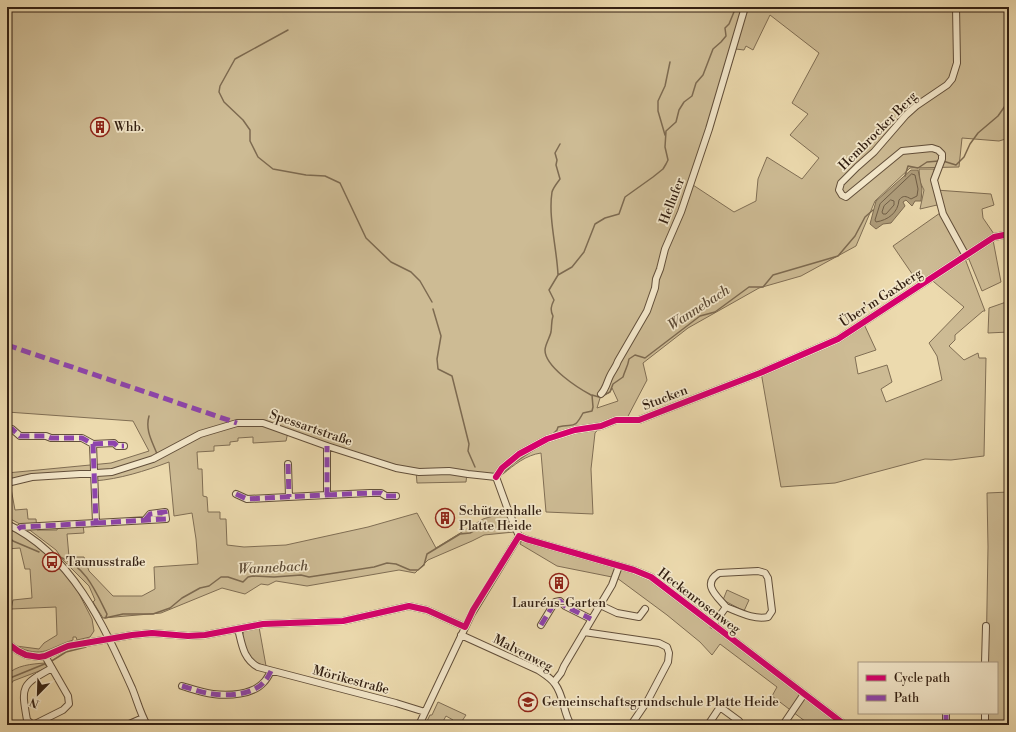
<svg xmlns="http://www.w3.org/2000/svg" width="1016" height="732" viewBox="0 0 1016 732" font-family="'Libre Bodoni',serif">
<style>
.green{fill:#cdbb94;stroke:#806e54;fill-rule:evenodd}
.water{fill:#ad9b79;stroke:#7d6a50}
.lines{fill:none;stroke-linecap:round;stroke-linejoin:round}
.shore{stroke:#705e46;stroke-width:1}
.stream{stroke:#7d6a50;stroke-width:1.5}
.minor-casing{stroke:#624f3a;stroke-width:8}
.minor{stroke:#f3e7ca;stroke-width:6}
.quiet{stroke:#8e44ad;stroke-width:5;stroke-dasharray:10 5;stroke-linecap:butt}
.cycleway-casing{stroke:#f3e7ca;stroke-width:8}
.cycleway{stroke:#d6006c;stroke-width:6}
.labels{text-anchor:middle;dominant-baseline:central;stroke-width:3.5;stroke-linejoin:round;paint-order:stroke}
.poi-label{font-size:13px;fill:#342113;stroke:#f3e7ca;text-anchor:start}
.street-label{font-size:13px;fill:#342113;stroke:#f3e7ca}
.water-label{font-size:14px;font-style:italic;fill:#5e4c37;stroke:#f3e7ca}
</style>
<rect width="100%" height="100%" fill="#ecdaae"/>
<filter id="stains"><feTurbulence type="fractalNoise" baseFrequency=".005" numOctaves="4"/><feColorMatrix values="0 0 0 0 .2 0 0 0 0 .09 0 0 0 0 .02 0 0 0 .5 -.17"/></filter>
<radialGradient id="worn" r=".72"><stop offset=".6" stop-color="#630" stop-opacity="0"/><stop offset="1" stop-color="#630" stop-opacity=".3"/></radialGradient>
<!-- green -->
<path class="green" d="M7 7H1009V138L999 141 962 138 959 167 910 168 875 201 856 246 801 276 759 288 688 328 643 363 647 380 626 420 601 426 595 433 591 469 593 514 546 512 541 453C526 455 514 465 503 474L502 472 496 477 467 473 466 482 417 483 416 471 288 432 286 441 253 443V437L238 438V441L230 442V445L214 446V451L197 452 198 469H202L203 496 207 497 208 512H220V519H226L227 545 244 547 286 545 368 527 417 513 436 548 483 519 507 512 514 532 484 535 472 541 428 560 415 573 399 570 307 586 276 581 268 585 261 584 245 594 222 588 161 613 103 618 93 602 95 600 89 586 63 560 56 550 27 528 7 517V484L10 483 15 510 27 509 28 519H36L37 530H57L58 526 83 525 84 533 67 534 69 557H84L89 571 113 596H142L155 589 154 567 198 564 196 539 192 513 174 516 169 462C145 471 120 479 94 481V474L32 477 7 483V473L111 463 149 451 133 421 7 412ZM770 15 819 53 792 103 808 114 790 135 819 158 802 179 767 157 758 179 756 201 734 212 693 185 736 49 744 50 746 46 753 50ZM612 388 618 401 597 408 600 398 610 392Z
M919 169H934L936 190 991 194 994 205 982 209 983 218 994 234 967 254 937 205 920 209 924 190 920 182Z
M940 213 964 256 985 311H983L955 335V340L949 346 964 360 978 353 979 358H986L984 456 951 460 925 459 835 483 781 487 761 372 838 339 863 322 876 350 855 357 858 374 887 365 892 382 881 389 886 402 942 380 937 356 929 343 964 307 928 277 919 284 893 246Z
M993 240 1001 282 982 291 968 257Z
M1009 301V332L988 333 989 308Z
M1009 492V725H985V713H997V663H986L988 547 987 493Z
M7 527 35 543 73 582 92 619 94 631 90 637 77 640 76 637H73V640C48 648 43 659 16 646L39 649 44 643 57 635 56 607 11 609 13 600 32 598 30 569H25L20 548 7 549Z
M522 540 633 572 650 579 842 725H810L772 696 777 687 720 644 712 655 700 642 667 615 617 578 557 566 520 544Z
M727 590 749 600 744 611 723 600Z
M259 627 266 666C250 661 247 657 244 642 242 637 242 634 245 630Z
M45 663 47 668 13 681 7 691V675C16 665 32 664 45 663Z
M438 702 466 715 462 721 455 723 453 720 446 716 441 725H429L430 722 427 721 430 715H432Z"/>
<!-- water -->
<path class="water" d="M911 170H918L922 189 921 201H915L912 206 906 200 903 202 905 206 891 223 883 224 876 229 870 224 876 201Z"/>
<g class="lines">
<!-- shore -->
<path class="shore" d="M912 174 915 175 918 189 917 196 911 199C906 196 903 195 899 200 898 213 888 220 876 222L875 220 880 204Z
M891 200 894 201V205L886 214H883L882 212 884 206Z"/>
<!-- stream -->
<path class="stream" d="M288 30 235 59 220 86 219 92 224 102 243 120 250 130V141L258 157 273 169 306 175 325 176 340 183 366 238 391 262 411 272 420 281 432 302
M665 135 658 111V101L665 86 670 62
M943 161 956 165 964 157 970 144 978 133 998 116 1005 106H1009
M905 176 908 166 918 168 927 162 939 161
M558 275C557 249 548 217 552 192 553 188 557 183 560 179L556 165 557 160 555 153 560 144
M433 309 441 336 437 359 438 369 452 376 469 444 468 451 475 467
M591 395C578 388 545 367 545 350 545 345 550 337 551 332 552 326 551 322 553 316 550 310 551 306 554 300L549 290 558 275 572 267 584 252 595 224 605 218 619 214 625 197 653 177 663 169 666 164 668 160 665 147 666 131 676 122 679 110 684 102 692 96 696 83 703 75 713 49 721 42 726 36 725 28 729 24 736 7
M604 395 610 392 613 384 623 377C625 370 628 366 629 359L635 355 645 358 700 316 715 312 749 287H763L773 275 838 256 855 236 865 217 873 210
M149 416C145 430 152 441 157 454
M553 434 557 430 558 427C574 423 574 430 583 413L592 411 593 407 592 395 599 397 600 396
M502 474 514 463 535 449
M7 535 13 541 39 552
M60 557C86 567 95 590 107 614L106 617
M105 618 123 614H153L170 608 182 598 200 588 209 586 221 577H228L243 582 248 577 253 576 274 577 301 575 309 577 374 567 387 563 396 564 410 570H418L424 565 427 554 460 534 470 533 481 527
M50 662 66 652 86 647
M7 691 10 683V678L47 663"/>
<defs>
<path id="minor" d="M956 7 957 63 952 79 947 85 916 106 906 115 874 152 857 167 841 183 839 190 842 195 846 197 902 151 932 148 938 150 942 154V159L934 180 943 214 966 256
M601 394C606 389 607 382 610 376 613 370 616 367 618 361L647 311 655 288 656 279 660 269 665 249 681 212 709 129 745 7
M7 429H12L20 436H46L51 438H82L93 444 96 523 21 527 18 529
M93 444 114 443 117 446H124
M288 464 289 497
M496 477 502 468 519 454 547 439 575 430 601 426 616 420H639L760 373 838 339 994 237 1009 234
M7 483 32 477 112 472 153 459 200 434 237 423H263L327 446 396 468 419 472 449 471 468 474 496 477
M236 494 247 499 327 495V446
M327 495 370 493H381L386 496H396
M96 523 166 519 165 512 150 514 145 520
M7 524C72 554 104 626 132 688 137 700 140 713 147 725
M519 536 526 539 634 570 651 577 845 725
M600 605 617 613 639 617 645 609
M541 625 555 602 560 601 565 606 591 619
M713 625 726 607C739 612 754 620 768 617L772 611 768 578 765 573 758 571 719 573C701 584 717 596 726 607
M238 629C242 644 243 659 258 667L396 703 425 712
M584 632 659 643 667 647 669 653 668 662 648 700 631 725
M461 635 538 670C544 674 551 678 555 684 564 696 563 712 571 725
M7 643 18 651 26 655 39 657 45 656 68 646 132 635 152 633 188 636 205 635 263 624 343 621 409 606 427 610 465 627
M985 663 986 626
M554 682 561 673 564 666 612 585 619 566
M182 686C192 689 203 693 213 694 228 696 253 695 264 682 267 679 269 675 271 671
M33 725 63 710 69 704 68 696 45 656
M33 725 27 720C21 686 21 685 52 668
M127 725 143 718
M419 725 471 615 519 536 508 510 496 477
M708 725 720 707 739 721
M783 725 804 694
M946 725V713
M985 725V713"/>
</defs>
<!-- minor casing -->
<use href="#minor" class="minor-casing"/>
<!-- minor -->
<use href="#minor" class="minor"/>
<!-- quiet -->
<path class="quiet" d="M7 345 237 423
M7 429H12L20 436H46L51 438H82L93 444 96 523 21 527 18 529
M93 444 114 443 117 446H124
M288 464 289 497
M236 494 247 499 327 495V446
M327 495 370 493H381L386 496H396
M96 523 166 519 165 512 150 514 145 520
M541 625 555 602 560 601 565 606 591 619
M182 686C192 689 203 693 213 694 228 696 253 695 264 682 267 679 269 675 271 671
M946 725V713"/>
<defs>
<path id="cycleway" d="M496 477 502 468 519 454 547 439 575 430 601 426 616 420H639L760 373 838 339 994 237 1009 234
M7 643 18 651 26 655 39 657 45 656 68 646 132 635 152 633 188 636 205 635 263 624 343 621 409 606 427 610 465 627 473 610 519 536 526 539 634 570 651 577 845 725"/>
</defs>
<!-- cycleway casing -->
<use href="#cycleway" class="cycleway-casing"/>
<!-- cycleway -->
<use href="#cycleway" class="cycleway"/>
</g>
<!-- icons -->
<defs>
<symbol id="building-ring" viewBox="-11 -11 22 22"><circle r="9.5" fill="#f3e7ca" stroke="#8f2418" stroke-width="1.5"/><path d="M-4-6H4V6H1V3H-1V6H-4ZM-2.5-4.3h1.7v1.8h-1.7ZM.8-4.3h1.7v1.8H.8ZM-2.5-1h1.7V.8h-1.7ZM.8-1h1.7V.8H.8Z" fill="#8f2418"/></symbol>
<symbol id="bus-ring" viewBox="-11 -11 22 22"><circle r="9.5" fill="#f3e7ca" stroke="#8f2418" stroke-width="1.5"/><path d="M-5-6H5V4H4V6H2V4H-2V6H-4V4H-5ZM-3.5-4V0h7V-4ZM-3.5 1.2v1.5H-2V1.2ZM2 1.2v1.5H3.5V1.2Z" fill="#8f2418"/></symbol>
<symbol id="school-ring" viewBox="-11 -11 22 22"><circle r="9.5" fill="#f3e7ca" stroke="#8f2418" stroke-width="1.5"/><path d="M0-5L7-2L0 1L-7-2ZM-4 1L0 2.5L4 1V4Q0 6-4 4Z" fill="#8f2418"/></symbol>
</defs>
<g fill-rule="evenodd">
<use href="#building-ring" x="89" y="116" width="22" height="22"/>
<use href="#building-ring" x="434" y="507" width="22" height="22"/>
<use href="#bus-ring" x="41" y="551" width="22" height="22"/>
<use href="#building-ring" x="548" y="572" width="22" height="22"/>
<use href="#school-ring" x="517" y="691" width="22" height="22"/>
</g>
<g class="labels">
<!-- poi labels -->
<g class="poi-label">
<text x="114" y="127">Whb.</text>
<text x="459" y="511">Schützenhalle<tspan x="459" dy="15">Platte Heide</tspan></text>
<text x="66" y="562">Taunusstraße</text>
<text x="559" y="603" text-anchor="middle">Lauréus-Garten</text>
<text x="542" y="702">Gemeinschaftsgrundschule Platte Heide</text>
</g>
<!-- street labels -->
<g class="street-label">
<text transform="translate(878 131) rotate(-45)">Hembrocker Berg</text>
<text transform="translate(672 201) rotate(-69)">Hellufer</text>
<text transform="translate(881 298) rotate(-33)">Über'm Gaxberg</text>
<text transform="translate(665 398) rotate(-21)">Stucken</text>
<text transform="translate(311 428) rotate(19)">Spessartstraße</text>
<text transform="translate(699 601) rotate(37)">Heckenrosenweg</text>
<text transform="translate(523 653) rotate(27)">Malvenweg</text>
<text transform="translate(351 680) rotate(15)">Mörikestraße</text>
</g>
<!-- water labels -->
<g class="water-label">
<text transform="translate(699 308) rotate(-33)">Wannebach</text>
<text transform="translate(273 568) rotate(-3)">Wannebach</text>
</g>
</g>
<!-- margin -->
<rect width="1016" height="732" fill="none" stroke="#ecdaae" stroke-width="24"/>
<rect x="8" y="8" width="1000" height="716" fill="none" stroke="#342113" stroke-width="2"/>
<rect x="12" y="12" width="992" height="708" fill="none" stroke="#342113"/>
<!-- legend -->
<rect x="858" y="662" width="140" height="52" fill="#f3e7ca" stroke="#a79881"/>
<rect x="866" y="675" width="20" height="6" fill="#d6006c" stroke="#a79881"/>
<text x="894" y="682" font-size="12" fill="#342113">Cycle path</text>
<rect x="866" y="695" width="20" height="6" fill="#8e44ad" stroke="#a79881"/>
<text x="894" y="702" font-size="12" fill="#342113">Path</text>
<!-- north arrow -->
<g transform="translate(38 694) rotate(203)" stroke="#f3e7ca" stroke-width="3" paint-order="stroke">
<path d="M0-3L7 15L0 10L-7 15Z" fill="#342113"/>
<text y="-6" font-size="11" font-weight="bold" text-anchor="middle" fill="#342113">N</text>
</g>
<rect width="100%" height="100%" filter="url(#stains)"/>
<rect width="100%" height="100%" fill="url(#worn)"/>
</svg>
